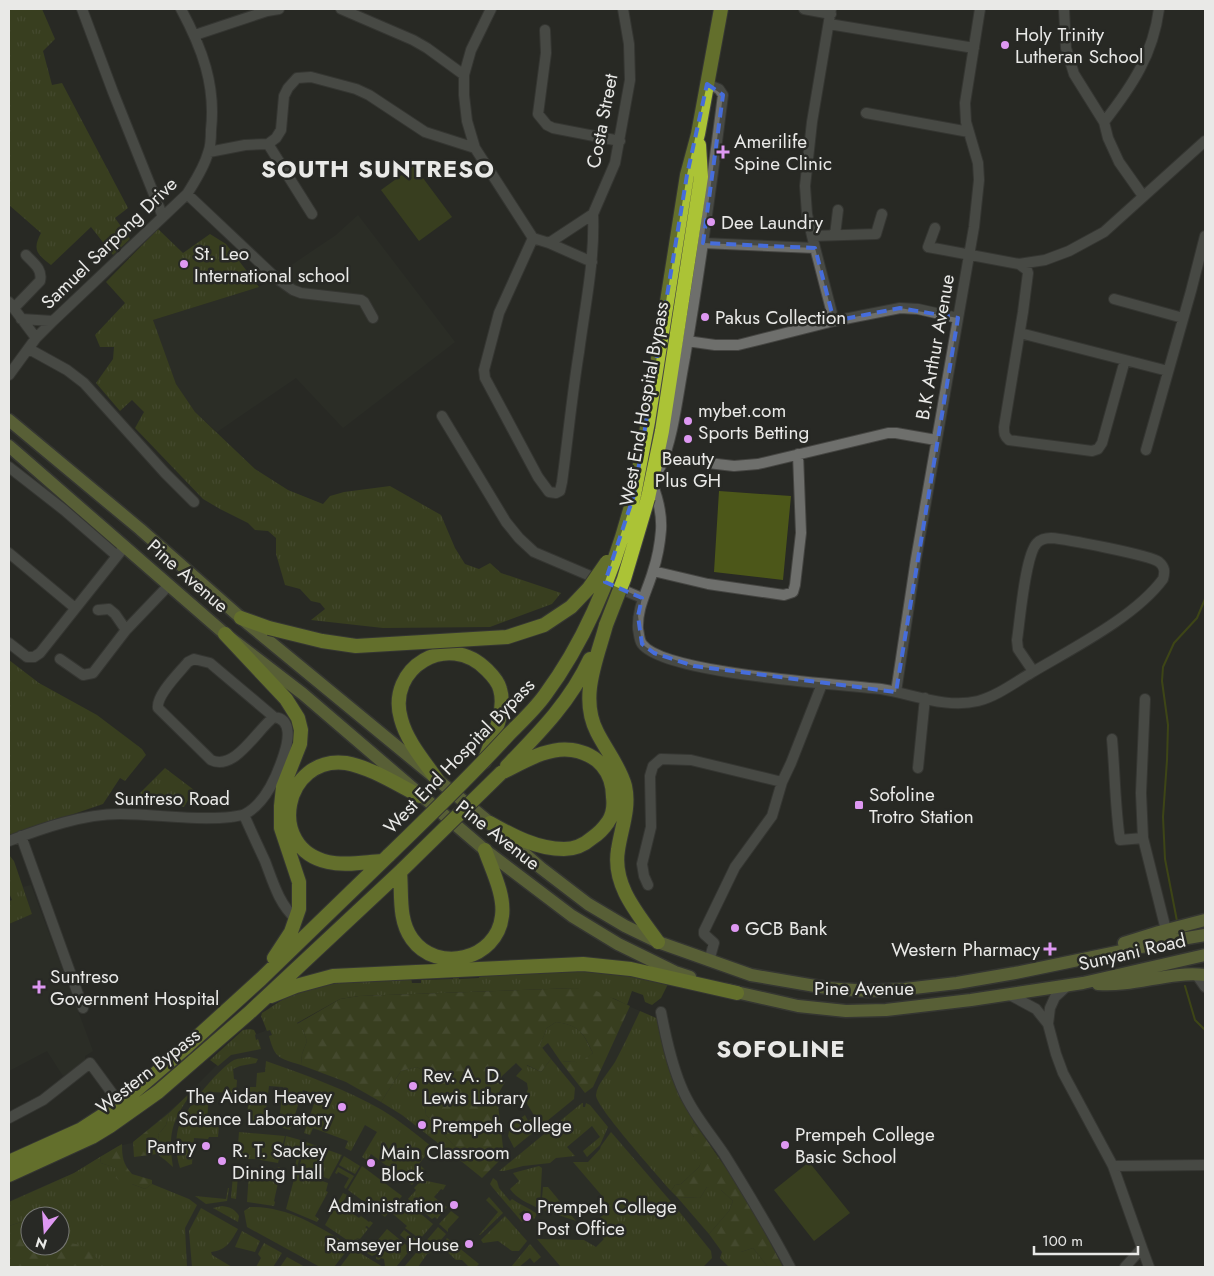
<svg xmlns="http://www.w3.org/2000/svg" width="1214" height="1276" viewBox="0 0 1214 1276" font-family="Jost,sans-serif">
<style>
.built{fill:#303229;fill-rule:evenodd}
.grass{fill:url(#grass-tufts)}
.forest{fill:url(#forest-firs)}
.park{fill:#4c5719}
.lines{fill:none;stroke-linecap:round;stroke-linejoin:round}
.stream{stroke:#586605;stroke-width:2}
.minor-casing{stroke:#454542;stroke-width:12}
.major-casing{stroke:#454542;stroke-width:15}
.highway-casing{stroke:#454542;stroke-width:16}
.minor{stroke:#6e6f6c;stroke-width:10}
.major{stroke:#93a14c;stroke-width:12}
.highway{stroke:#abc336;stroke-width:14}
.highway-bridge-casing{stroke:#454542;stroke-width:16;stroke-linecap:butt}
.highway-bridge{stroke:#abc336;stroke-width:14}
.marked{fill:none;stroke:#466ddb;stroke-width:4;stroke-dasharray:10 6;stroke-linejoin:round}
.poi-dot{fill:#de98f2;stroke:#282925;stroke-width:2}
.labels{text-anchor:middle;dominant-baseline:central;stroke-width:5;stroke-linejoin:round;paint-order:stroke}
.poi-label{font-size:19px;fill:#e9e9e7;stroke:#282925;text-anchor:start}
.street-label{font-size:19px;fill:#e9e9e7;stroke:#282925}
.district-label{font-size:24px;font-weight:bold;letter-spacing:1px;fill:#e9e9e7;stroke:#282925}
</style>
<defs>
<pattern id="grass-tufts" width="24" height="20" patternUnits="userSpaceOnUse" patternTransform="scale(1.25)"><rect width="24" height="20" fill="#4c5719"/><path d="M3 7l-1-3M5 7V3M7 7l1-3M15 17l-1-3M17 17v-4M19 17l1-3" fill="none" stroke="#666f3a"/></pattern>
<pattern id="forest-firs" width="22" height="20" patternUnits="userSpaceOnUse" patternTransform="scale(1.25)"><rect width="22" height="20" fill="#4c5719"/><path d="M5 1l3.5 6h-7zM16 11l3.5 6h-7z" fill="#666f3a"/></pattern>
</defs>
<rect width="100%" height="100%" fill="#282925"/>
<!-- built -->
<path class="built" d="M358 215 455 342 343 428 296 378 217 432 195 412 176 384 153 320 259 287 336 235Z
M31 885 93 1051 85 1056V1062L63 1076 47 1051 9 1071V924L32 914 23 887Z
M607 998 638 1010 642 1013 663 1055 683 1108 760 1225 784 1267H9V1201L74 1173 118 1146 132 1143 181 1101 247 1035 254 1032 257 1034 265 1031 269 1022ZM30 1216H60V1246H30Z"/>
<!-- grass -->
<path class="grass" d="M9 9H42L55 39 43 51 52 85 62 83 128 208 115 218 130 239 113 255 91 227 51 265C37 254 32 250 41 233L9 205Z
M158 229 183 253 210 234 226 244 259 287 153 320 176 384 195 412 255 469 288 490 323 504 330 496 344 492 390 486 441 515 455 548 465 564 479 569 490 563 501 573 561 593 552 604 490 627 383 628 311 620 325 609 320 603 311 601 300 589 285 585 276 554V538L268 531 255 530 248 523 220 509 203 499 135 428 144 412 132 400 120 411 96 383 113 359 114 347H100L95 335 125 303 106 282Z
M9 660 39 683 97 715 142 749 146 755 125 781 120 778 103 804 9 836Z
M165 768 194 790 184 807 168 803 167 805 148 802 149 796 139 794Z
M9 855 14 861 32 914 9 924V901L12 900 9 893Z
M594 969 639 976 668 984 661 998 652 1005 645 1002 643 995 632 991 627 1005 615 999 575 988 359 996 340 999 297 1023 303 1030 307 1041 302 1054 301 1065C279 1058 275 1059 269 1036L272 1035 270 1030 267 1031 261 1016 262 1013C278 1003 295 990 313 984 341 977 381 979 411 978L412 983H421V980L453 979V974H458L459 979 479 978 478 973Z
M640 1011 661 1020 666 1055 678 1092 694 1122 690 1131 694 1137V1150L703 1159 699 1167 681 1184 675 1185 671 1191C660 1178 595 1106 596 1095 597 1084 609 1072 615 1062 624 1045 632 1028 640 1011Z
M556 1022C581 1026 582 1032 593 1053L579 1064 573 1061 561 1062 548 1043 542 1048 540 1045 547 1028Z
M250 1029 254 1030 256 1034 255 1035 256 1040 258 1039 261 1049 231 1055 218 1066 210 1060 243 1030Z
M250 1057 258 1059 256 1063 240 1066 233 1069 234 1079 237 1080 236 1093 209 1092 207 1122 219 1124 218 1137H209L208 1139 194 1138 192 1164 180 1168C176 1156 175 1142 178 1129 183 1112 218 1069 234 1060 239 1058 244 1058 250 1057Z
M551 1059 575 1088 574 1099 514 1148 508 1136 510 1127 525 1115 528 1121 535 1117 526 1102 530 1097 525 1096 528 1089 527 1083 516 1076 526 1065 541 1072Z
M266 1061C305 1075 346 1089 382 1110 400 1121 416 1134 432 1147L419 1164 425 1170 412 1185 371 1154 367 1160 362 1157 377 1132 365 1125 351 1151 345 1148 348 1141 313 1128 310 1135 304 1133 317 1095 303 1090 290 1130 283 1128 284 1122 279 1121 283 1087 269 1086 264 1126 246 1124 250 1087H256L257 1073 265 1072Z
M417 1067 429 1075 435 1090 425 1106 426 1115 460 1152 461 1161 402 1115 381 1102 401 1071Z
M195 1088C174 1118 167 1130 173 1167L165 1160 157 1154 160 1143 158 1135 166 1125 169 1113Z
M582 1103H583V1107H585L586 1103 590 1105 608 1127 600 1145 587 1157 583 1151 600 1137 592 1126 567 1147 575 1156 556 1158 550 1163 523 1166 504 1171H499Z
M239 1132 285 1136 278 1163 255 1159H237Z
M611 1132 673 1204 711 1251 712 1258 703 1267H561L537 1239 584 1240 596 1247 604 1239 590 1225 606 1213 603 1197 573 1162H588L600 1149 601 1146Z
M286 1136 304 1141 297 1167H295L297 1156 285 1153 284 1155H282Z
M306 1142 342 1155 329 1179 299 1168Z
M344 1156 360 1166 355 1174 339 1165Z
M100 1157 101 1163 116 1168 132 1184 145 1189 152 1184 189 1199 197 1205 185 1228 187 1267H104L93 1255 60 1241V1216H30V1222L27 1220 9 1226V1202L74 1173Z
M234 1164H239L236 1199 231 1198Z
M362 1166 402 1196 385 1217 348 1190Z
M539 1166 542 1168 540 1205 538 1208C528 1203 517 1199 510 1189L519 1181 513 1173Z
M278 1167H280L278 1174H280L274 1201 275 1202 274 1206 247 1202 249 1172H253V1179L267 1181 275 1180Z
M338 1167 354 1176 346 1189 344 1187 349 1178 338 1172 337 1174 335 1173Z
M296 1172 328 1183 326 1191 328 1192 315 1216 319 1219 317 1222 286 1209Z
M493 1178 497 1181 499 1188 510 1201 512 1199C520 1205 530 1208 537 1214L534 1219 524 1210 519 1214 524 1220 522 1222 493 1188 490 1184Z
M422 1180 446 1185 443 1190 441 1189 434 1197 439 1201 434 1205 437 1208 440 1202 447 1207 437 1219 435 1217 432 1219 408 1199 416 1190 414 1188Z
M543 1187H548L576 1221 541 1209Z
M707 1187 721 1190 733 1201 729 1211 709 1234 677 1197 700 1198Z
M228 1188H229L227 1201 206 1204 195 1196 226 1199Z
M343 1193 347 1195 341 1205 359 1218 361 1216 369 1222 370 1221 373 1223 369 1228 367 1226 365 1227 368 1229 360 1239 356 1238 359 1240 356 1244 347 1240 325 1225Z
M489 1197 503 1213 480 1235H479L498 1212 486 1200Z
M404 1200 433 1224 420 1239 405 1228 407 1226 393 1214Z
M222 1206C230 1207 235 1209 239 1216L238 1222 213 1208Z
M250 1207C286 1206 317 1225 347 1244L349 1248 334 1267H320L247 1227 244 1211Z
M201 1208 238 1229C231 1241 227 1250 211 1252L212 1255 232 1267H192L189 1231Z
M451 1211 459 1217 448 1229V1232L439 1224Z
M505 1216 527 1241 519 1251H512L498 1241 483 1243 481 1240Z
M438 1227 446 1234 430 1253 427 1254 418 1267H404Z
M387 1229 411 1249 396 1267H387L385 1266 384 1259 381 1258 379 1260 376 1259V1254L372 1256 367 1253Z
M404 1230 418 1241 414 1246 400 1235Z
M242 1231 260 1241 255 1252 235 1247Z
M447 1238 479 1264 476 1267H469L462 1260H456L441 1246Z
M264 1243 282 1253 273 1267H256L261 1258 258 1254Z
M530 1244 541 1257 534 1263 530 1258 519 1267H511Z
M753 1248 768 1267H729L720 1258 722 1252H741Z
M352 1251 358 1254 360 1253 383 1267H340Z
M287 1257 305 1267H280Z"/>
<!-- forest -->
<path class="forest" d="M575 988 594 990 630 1006 593 1087 585 1093 561 1062 573 1061 579 1063 593 1053C583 1032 580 1026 556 1022L547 1028 540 1045 551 1059 541 1072 527 1065 523 1070 516 1063 501 1077 505 1082 497 1096 504 1156 482 1178 461 1161 460 1152 426 1115 425 1106 435 1090 429 1075 417 1067 401 1071 381 1102 346 1082 301 1065 302 1054 307 1041 303 1030 297 1024 340 999 359 996Z
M169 1113 166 1125 158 1135 160 1143 157 1154 134 1157 133 1142Z
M694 1122 748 1200 783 1267H768L753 1248 741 1252H722L709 1234 729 1211 733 1201 721 1190 714 1191 707 1187 700 1198 677 1197 671 1191 675 1185 681 1184 699 1167 702 1160 694 1150V1137L690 1131Z
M122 1144C122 1157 123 1164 132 1174L152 1180V1184L145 1189 132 1184H123L115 1177V1168L101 1163 100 1157Z
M27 1220 30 1222V1246H60V1241C66 1245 69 1242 76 1244 87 1246 97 1259 104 1267H9V1226Z"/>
<!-- park -->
<path class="park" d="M414 166 452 217 419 241 381 190Z
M719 491 791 496 783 580 714 572Z
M809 1162 850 1213 814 1241 774 1190Z"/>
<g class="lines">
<!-- stream -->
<path class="stream" d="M1177 921 1165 859 1163 817 1167 760 1168 725 1162 681 1163 667 1174 643 1197 618 1205 599
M1185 986 1195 1020 1205 1030"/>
<defs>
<path id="minor" d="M82 9 113 92 163 217
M341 9 413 40 427 48 464 75
M491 9 471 50 464 75V95L467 121 475 148 533 238 549 243 592 262
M804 9 831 14
M831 9 812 122 805 186 807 214 812 236 834 321
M1064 9 1066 48 1074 74 1104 122 1108 138 1119 162 1143 196
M829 24 974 48
M545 30 546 53 538 114 547 125 553 128 620 141
M195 35 267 11 279 9
M866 113 969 132
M1104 122C1132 86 1153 55 1159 9
M268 144 312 214
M209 152 245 145 268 144 276 138 281 130 284 96 288 88 297 78 311 77 356 89 369 95 425 132 475 148
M187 194 276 278 293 290 301 293 361 300 364 302 373 318
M935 228 928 247 1019 264 1045 260 1069 251 1104 232 1205 141
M835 235 838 210
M812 236 876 234 882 214
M533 238 499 313 484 370 485 378 538 477 549 492 556 493 560 491 562 482C568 438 572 395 579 352 585 306 595 260 593 214
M549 243 593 214 615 163 630 80 629 44 623 9
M703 243 815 248
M1019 264 1027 270 1028 273 1023 312 1004 427C1004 433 1004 436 1009 440L1092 451 1098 449 1102 443 1125 360
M1114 299 1183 318
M9 302 36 338
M14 308 40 281C43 269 33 263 26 255
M21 319 53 321
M1020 333 1168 371
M687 341 715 345H738L834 321 900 308 918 309 958 318
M29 349 67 370 84 383 165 473 194 502
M9 375 36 338 53 321 187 194C195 181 204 168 208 153 211 146 211 138 211 130 216 85 202 48 181 9
M442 416 506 522 519 538 534 552 642 598
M1146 450 1191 291 1205 236
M708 463 734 466 758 464 888 433H896L936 440
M9 467 64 510 117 556
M660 468C674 436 678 392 685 357 700 270 712 182 723 95L719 89 707 84
M652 483C658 498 662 513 661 530 660 543 657 559 653 571 647 592 637 607 638 629 639 633 639 640 642 644 664 674 839 684 881 689 913 694 946 709 978 701 997 696 1014 683 1031 673 1073 648 1135 617 1163 579 1165 572 1165 567 1159 562 1150 555 1065 539 1051 538 1045 538 1041 539 1037 543 1025 555 1020 621 1017 640L1018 649 1033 671
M9 553 75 608
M653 571 708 584 784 595 793 592 795 585 801 533 798 454
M98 610 109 609 115 614 126 630
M9 643 27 657H34L40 653 125 546
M60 659 83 675 93 673 126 630 169 585
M896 692 916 559 974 227 979 180 978 163 966 122 965 103 980 9
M1145 699 1141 793 1143 838 1166 930
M1112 739C1115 772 1115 807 1120 840L1143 838
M918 768 925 698
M244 815C251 831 258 846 265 861 273 882 279 904 296 919
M21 836 83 1008
M9 841C43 828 83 814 120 814 157 814 194 821 231 817 235 816 241 816 245 814 266 803 277 776 284 754 288 742 293 719 274 717L210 663 194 659 188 662C180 672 156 695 158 708L211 760C235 772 258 728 274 717
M648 885 644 876 642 864 651 827 650 776 653 766 661 759 691 760 782 782
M709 961 714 943 704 934V931L735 867 772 816 782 782 791 763 822 684
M1196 974 1205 987
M1068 985 1055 997 1050 1008 1048 1024 1056 1054 1063 1073 1113 1166 1142 1248 1125 1267
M1010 995 1036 1009 1048 1024
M661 1012C666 1038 671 1062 681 1086 691 1111 709 1132 724 1154 747 1191 770 1229 790 1267
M9 1118 43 1100 90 1063 123 1108
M1113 1166 1205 1165
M1142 1248 1149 1267"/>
<path id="major" d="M9 420 140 529 241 618 490 823 541 868 588 904 625 926 658 942 751 975 827 988 868 991 905 989 957 983 1015 973 1170 941 1205 935
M9 446 225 634 303 694 485 850 572 916 618 944 675 972 690 977
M1124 943 1159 932 1205 920
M1098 984C1134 987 1169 971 1205 975
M727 990 798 1006 846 1011 886 1010 971 1000 1083 983 1205 955"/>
<path id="highway" d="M634 495 648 422 687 175 698 134 721 9
M648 498 662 431 701 177 699 145
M241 618 269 628
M606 625C597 659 579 697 597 732 606 750 620 767 625 786 630 808 621 829 618 850 612 886 639 915 658 942
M225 634 286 699 298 718 301 730 300 744 283 787 281 806V828L299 882V909L291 932 274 958
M507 766C539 733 570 702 590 659
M438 781C425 762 407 742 401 719 386 668 448 630 487 670 492 675 498 681 500 689 507 712 491 740 484 762
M490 823C513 836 537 849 564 849 575 849 584 845 592 838 598 834 604 828 608 822 613 815 614 805 613 797 613 772 598 754 572 750 548 746 522 763 501 773
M382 861C365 862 345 866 328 862 265 848 284 755 346 763 370 767 398 785 420 796
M400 872C402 894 398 920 412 939 437 974 497 960 502 916 505 895 492 870 485 850
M271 996 296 986 333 976 583 964 631 969 737 993
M9 1162 80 1130 120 1104 184 1049 261 979 389 855
M9 1175 92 1137 110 1126 158 1092 249 1013 403 869"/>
</defs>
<!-- minor casing -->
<use href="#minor" class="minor-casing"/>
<!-- major casing -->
<use href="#major" class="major-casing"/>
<!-- highway casing -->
<use href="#highway" class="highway-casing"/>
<!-- minor -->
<use href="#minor" class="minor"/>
<!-- major -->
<use href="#major" class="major"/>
<!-- highway -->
<use href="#highway" class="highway"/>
<defs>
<path id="highway-bridge" d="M606 625 624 579 648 498
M269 628 322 641 356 646 507 637 544 625 571 607 589 588 607 562
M389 855C430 815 471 776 509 734 521 722 535 709 545 695 588 637 616 565 634 495
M403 869 501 773"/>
</defs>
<!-- highway-bridge casing -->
<use href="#highway-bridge" class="highway-bridge-casing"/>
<!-- highway-bridge -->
<use href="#highway-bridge" class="highway-bridge"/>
</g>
<!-- marked area -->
<path d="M0 0H1214V1276H0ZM707 84 723 95 703 243 815 248 834 321 900 308 958 318 896 692 694 666 654 653 642 644 638 616 642 598 605 582 634 495 687 175Z" fill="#282925" fill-opacity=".55" fill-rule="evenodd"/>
<path class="marked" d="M707 84 723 95 703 243 815 248 834 321 900 308 958 318 896 692 694 666 654 653 642 644 638 616 642 598 605 582 634 495 687 175Z"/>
<!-- markers -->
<g class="poi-dot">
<circle cx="1005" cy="45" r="5"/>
<path d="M720.5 144.5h5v5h5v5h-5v5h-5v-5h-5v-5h5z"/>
<circle cx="711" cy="222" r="5"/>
<circle cx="184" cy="264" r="5"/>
<circle cx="705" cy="317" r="5"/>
<circle cx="688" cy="421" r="5"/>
<circle cx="688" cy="439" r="5"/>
<rect x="854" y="800" width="10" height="10" rx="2.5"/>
<circle cx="735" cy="928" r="5"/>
<path d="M1047.5 941.5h5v5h5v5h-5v5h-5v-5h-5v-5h5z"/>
<path d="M36.5 979.5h5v5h5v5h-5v5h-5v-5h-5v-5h5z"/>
<circle cx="413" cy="1086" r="5"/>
<circle cx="342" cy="1107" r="5"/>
<circle cx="422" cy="1125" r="5"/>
<circle cx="785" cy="1145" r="5"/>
<circle cx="206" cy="1146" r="5"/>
<circle cx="222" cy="1161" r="5"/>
<circle cx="371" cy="1163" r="5"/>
<circle cx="454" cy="1205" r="5"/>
<circle cx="527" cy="1217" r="5"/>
<circle cx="469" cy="1244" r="5"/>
</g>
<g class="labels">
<!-- poi labels -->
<g class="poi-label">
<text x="1015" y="34">Holy Trinity<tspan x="1015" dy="22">Lutheran School</tspan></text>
<text x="734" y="141">Amerilife<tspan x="734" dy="22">Spine Clinic</tspan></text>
<text x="721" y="222">Dee Laundry</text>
<text x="194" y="253">St. Leo<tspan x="194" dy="22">International school</tspan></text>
<text x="715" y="317">Pakus Collection</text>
<text x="698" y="410">mybet.com<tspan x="698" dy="22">Sports Betting</tspan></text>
<text x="688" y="458" text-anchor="middle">Beauty<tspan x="688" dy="22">Plus GH</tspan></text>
<text x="869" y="794">Sofoline<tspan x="869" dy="22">Trotro Station</tspan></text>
<text x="745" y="928">GCB Bank</text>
<text x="1040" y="949" text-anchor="end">Western Pharmacy</text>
<text x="50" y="976">Suntreso<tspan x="50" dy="22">Government Hospital</tspan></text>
<text x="423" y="1075">Rev. A. D.<tspan x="423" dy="22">Lewis Library</tspan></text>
<text x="332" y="1096" text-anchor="end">The Aidan Heavey<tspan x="332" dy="22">Science Laboratory</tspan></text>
<text x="432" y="1125">Prempeh College</text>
<text x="795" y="1134">Prempeh College<tspan x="795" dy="22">Basic School</tspan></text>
<text x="196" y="1146" text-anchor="end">Pantry</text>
<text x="232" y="1150">R. T. Sackey<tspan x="232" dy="22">Dining Hall</tspan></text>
<text x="381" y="1152">Main Classroom<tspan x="381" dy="22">Block</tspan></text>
<text x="444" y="1205" text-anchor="end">Administration</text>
<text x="537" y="1206">Prempeh College<tspan x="537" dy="22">Post Office</tspan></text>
<text x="459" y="1244" text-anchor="end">Ramseyer House</text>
</g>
<!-- street labels -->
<g class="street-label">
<text transform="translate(602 121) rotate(-79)">Costa Street</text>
<text transform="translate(109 243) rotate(-44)">Samuel Sarpong Drive</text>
<text transform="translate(935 347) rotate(-80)">B.K Arthur Avenue</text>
<text transform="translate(644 404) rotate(-80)">West End Hospital Bypass</text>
<text transform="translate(188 576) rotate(41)">Pine Avenue</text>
<text transform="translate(459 756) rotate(-46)">West End Hospital Bypass</text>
<text x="172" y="798">Suntreso Road</text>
<text transform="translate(498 835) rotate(38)">Pine Avenue</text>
<text transform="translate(1132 952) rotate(-13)">Sunyani Road</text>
<text x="864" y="988">Pine Avenue</text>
<text transform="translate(148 1071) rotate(-38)">Western Bypass</text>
</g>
<!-- district labels -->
<g class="district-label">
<text x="378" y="168">SOUTH SUNTRESO</text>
<text x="781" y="1048">SOFOLINE</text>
</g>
</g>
<!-- border -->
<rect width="1214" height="1276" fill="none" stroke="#e9e9e7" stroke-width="20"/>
<!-- north arrow -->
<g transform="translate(45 1231) rotate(197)"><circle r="24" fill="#282925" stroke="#757673"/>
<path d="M0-4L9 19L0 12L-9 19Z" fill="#de98f2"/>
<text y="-8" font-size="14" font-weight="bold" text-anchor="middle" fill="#e9e9e7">N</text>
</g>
<!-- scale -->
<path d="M1034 1246v8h104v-8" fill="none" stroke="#e9e9e7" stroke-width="2.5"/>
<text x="1042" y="1246" font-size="15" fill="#e9e9e7" stroke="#282925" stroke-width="4" paint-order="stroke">100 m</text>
</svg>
